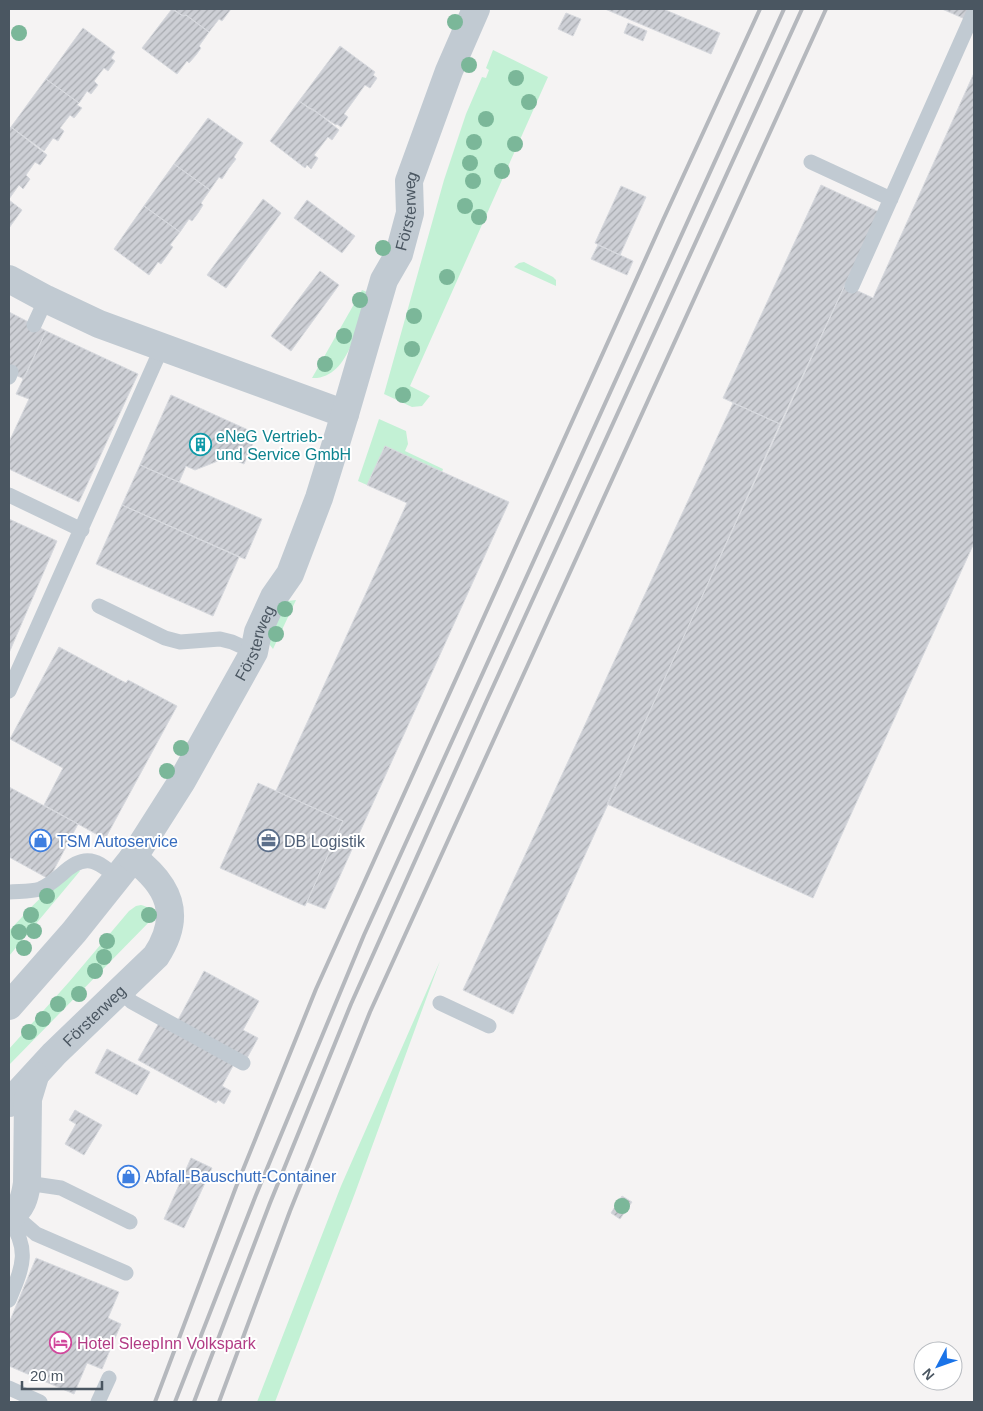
<svg xmlns="http://www.w3.org/2000/svg" width="983" height="1411" viewBox="0 0 983 1411" font-family="Helvetica,sans-serif">
<style>
.grass{fill:#c3f1d5}
.building{fill:url(#building-hatch);stroke:#d7d9de}
.lines{fill:none;stroke-linecap:round;stroke-linejoin:round}
.lane{stroke:#c1cad2;stroke-width:15}
.street{stroke:#c1cad2;stroke-width:28}
.rail{stroke:#b5b8bd;stroke-width:4}
.tree{fill:#7bb799}
.labels{text-anchor:middle;dominant-baseline:central;stroke-width:4;stroke-linejoin:round;paint-order:stroke}
.street-label{font-size:16px;fill:#4a5661;stroke:#fff}
.culture-label{font-size:16px;fill:#0d838f;stroke:#fff;text-anchor:start}
.shop-label{font-size:16px;fill:#366cbe;stroke:#fff;text-anchor:start}
.service-label{font-size:16px;fill:#4e5e75;stroke:#fff;text-anchor:start}
.hotel-label{font-size:16px;fill:#b23c85;stroke:#fff;text-anchor:start}
</style>
<defs>
<pattern id="building-hatch" width="6" height="6" patternUnits="userSpaceOnUse" patternTransform="scale(1.25)"><rect width="6" height="6" fill="#cdcfd5"/><path d="M-1 1l2-2M0 6l6-6M5 7l2-2" fill="none" stroke="#a8abb0"/></pattern>
</defs>
<rect width="100%" height="100%" fill="#f5f3f3"/>
<!-- grass -->
<path class="grass" d="M493 50 548 77 410 386 430 396 422 406 412 407 384 394 444 180 466 114 482 77 486 78 489 70 486 68Z
M524 262 553 277 556 280V286L514 267 519 263Z
M362 290 367 292C359 320 350 380 312 378Z
M379 419 406 431 408 444 405 451 443 469 442 472 385 446 367 485 358 481Z
M296 600 273 649 263 636 279 602Z
M79 870 80 871 9 956V931C28 911 53 881 79 870Z
M141 905C149 907 152 910 154 917L9 1065V1049L69 982 129 911 136 906Z
M440 961 355 1193 275 1402H257L341 1186Z"/>
<!-- building -->
<path class="building" d="M172 9 183 16 186 15 209 32 199 46 201 48 196 55 189 63 187 61 177 74 142 48Z
M173 9H231L222 21 219 19 209 32 186 15 183 16Z
M605 9H663L720 33 711 54Z
M942 9H970L965 19Z
M566 13 581 19 573 36 558 29Z
M628 23 647 31 643 41 624 33Z
M83 28 115 52 111 58 115 61 108 71 104 68 94 81 98 85 91 94 87 91 79 103 46 79Z
M340 46 375 72 373 75 377 78 370 88 365 85 344 114 348 117 341 127 337 124 336 125 299 101Z
M974 73V543L813 898 607 804 845 285 873 298Z
M46 79 79 103 77 105 82 108 74 118 70 115 60 128 64 131 58 141 53 138 44 151 11 127Z
M299 101 310 109H313L339 130 332 140 328 137 314 155 318 158 311 169 307 165 305 168 270 141Z
M208 118 243 143 234 157 236 159 229 168 222 179 219 177 210 190 174 164Z
M11 127 47 155 40 165 35 162 26 175 30 179 23 189 19 185 9 199V130Z
M174 164 210 190 201 203 203 205 198 213 192 221 189 219 180 232 144 206Z
M821 185 879 212 780 424 723 398Z
M621 186 646 197 620 255 595 243Z
M263 199 281 213 226 288 207 275Z
M9 200 22 210 9 228Z
M307 200 355 236 342 253 294 218Z
M144 206 180 232 170 245 173 247 161 264 158 262 149 275 114 249Z
M598 245 633 261 627 275 591 259Z
M320 271 339 285 291 351 271 336Z
M9 312 46 331 24 379 9 372Z
M46 331 138 374 79 502 9 469V442L29 399 16 394Z
M171 395 257 434 244 464 228 457 195 470 186 466 179 482 140 465Z
M733 403 780 424 513 1014 463 990Z
M385 446 509 502 325 909 307 902 343 821 276 791 407 503 367 485Z
M140 465 262 519 245 559 122 505Z
M122 505 239 557 213 616 96 564Z
M9 519 57 541 9 653Z
M59 647 126 683 128 680 177 706 105 839 44 805 63 768 10 739Z
M258 783 343 821 305 906 220 868Z
M9 787 78 824 49 879 9 857Z
M204 971 259 1001 243 1030 258 1038 247 1058 178 1020Z
M159 1023 234 1064 222 1086 231 1091 224 1104 218 1100 216 1103 138 1060Z
M107 1049 150 1072 137 1095 95 1073Z
M75 1110 102 1125 84 1155 65 1144 76 1124 69 1120Z
M191 1158 212 1168 184 1228 164 1219Z
M622 1196 632 1202 620 1219 611 1213Z
M36 1258 119 1292 108 1318 121 1324 102 1369 87 1363 74 1394 9 1366V1323Z"/>
<g class="lines">
<!-- lane -->
<path class="lane" d="M811 162 891 199
M852 286 974 12
M34 325 46 299
M9 377 11 372
M9 495 82 530
M99 606 165 638 180 642 220 639 232 642 254 652
M9 691 162 347
M9 892C18 891 31 892 40 889 48 886 55 880 62 874 85 852 97 860 118 878
M120 991 132 1002 243 1063
M440 1003 489 1026
M27 1183 61 1188 130 1222
M13 1214 36 1234 126 1273
M9 1219C31 1251 22 1268 9 1300
M9 1388 40 1402
M98 1402 109 1378"/>
<!-- street -->
<g class="street">
<path d="M9 279 46 299 99 324 345 414"/>
<path id="s1" d="M9 1006 74 932 133 858 182 781 254 652 258 632 274 597 290 574 319 498 345 414 384 280 399 254 410 213 409 181 449 71 476 9"/>
<path id="s2" d="M9 1103 54 1054 156 956C183 915 169 885 133 858"/>
<path d="M9 1217C22 1209 25 1197 27 1183L28 1099 35 1076"/>
</g>
<!-- rail -->
<path class="rail" d="M155 1402 236 1187 316 989 663 220 760 9
M175 1402 256 1195 364 935 784 9
M194 1402 270 1203 351 1004 486 702 802 9
M219 1402 290 1211 370 1012 826 9"/>
</g>
<!-- trees -->
<g class="tree">
<circle cx="455" cy="22" r="8"/>
<circle cx="19" cy="33" r="8"/>
<circle cx="469" cy="65" r="8"/>
<circle cx="516" cy="78" r="8"/>
<circle cx="529" cy="102" r="8"/>
<circle cx="486" cy="119" r="8"/>
<circle cx="474" cy="142" r="8"/>
<circle cx="515" cy="144" r="8"/>
<circle cx="470" cy="163" r="8"/>
<circle cx="502" cy="171" r="8"/>
<circle cx="473" cy="181" r="8"/>
<circle cx="465" cy="206" r="8"/>
<circle cx="479" cy="217" r="8"/>
<circle cx="383" cy="248" r="8"/>
<circle cx="447" cy="277" r="8"/>
<circle cx="360" cy="300" r="8"/>
<circle cx="414" cy="316" r="8"/>
<circle cx="344" cy="336" r="8"/>
<circle cx="412" cy="349" r="8"/>
<circle cx="325" cy="364" r="8"/>
<circle cx="403" cy="395" r="8"/>
<circle cx="285" cy="609" r="8"/>
<circle cx="276" cy="634" r="8"/>
<circle cx="181" cy="748" r="8"/>
<circle cx="167" cy="771" r="8"/>
<circle cx="47" cy="896" r="8"/>
<circle cx="31" cy="915" r="8"/>
<circle cx="149" cy="915" r="8"/>
<circle cx="34" cy="931" r="8"/>
<circle cx="19" cy="932" r="8"/>
<circle cx="107" cy="941" r="8"/>
<circle cx="24" cy="948" r="8"/>
<circle cx="104" cy="957" r="8"/>
<circle cx="95" cy="971" r="8"/>
<circle cx="79" cy="994" r="8"/>
<circle cx="58" cy="1004" r="8"/>
<circle cx="43" cy="1019" r="8"/>
<circle cx="29" cy="1032" r="8"/>
<circle cx="622" cy="1206" r="8"/>
</g>
<!-- icons -->
<defs>
<symbol id="building-ring" viewBox="-11 -11 22 22"><circle r="9.5" fill="#fff" stroke="#0f9aa8" stroke-width="1.5"/><path d="M-4-6H4V6H1V3H-1V6H-4ZM-2.5-4.3h1.7v1.8h-1.7ZM.8-4.3h1.7v1.8H.8ZM-2.5-1h1.7V.8h-1.7ZM.8-1h1.7V.8H.8Z" fill="#0f9aa8"/></symbol>
<symbol id="shop-ring" viewBox="-11 -11 22 22"><circle r="9.5" fill="#fff" stroke="#3f7fe0" stroke-width="1.5"/><path d="M-5-2.5h2.3a2.7 3.5 0 0 1 5.4 0H5L5.5 6h-11ZM-1.5-2.5h3a1.5 2.3 0 0 0-3 0Z" fill="#3f7fe0"/></symbol>
<symbol id="office-ring" viewBox="-11 -11 22 22"><circle r="9.5" fill="#fff" stroke="#5c6f8a" stroke-width="1.5"/><path d="M-6-3h4V-5.5h4V-3h4V5H-6ZM-1-4.5V-3h2v-1.5ZM-6 0V1H6V0Z" fill="#5c6f8a"/></symbol>
<symbol id="hotel-ring" viewBox="-11 -11 22 22"><circle r="9.5" fill="#fff" stroke="#d1479c" stroke-width="1.5"/><path d="M-6-4.5h1.5V1H6V5H4.5V3h-9V5H-6ZM-4 0a1.8 1.8 0 1 1 3.6 0ZM.5 0V-2.5h3Q6-2.5 6 0Z" fill="#d1479c"/></symbol>
</defs>
<g fill-rule="evenodd">
<use href="#building-ring" x="188" y="432" width="25" height="25"/>
<use href="#shop-ring" x="28" y="828" width="25" height="25"/>
<use href="#office-ring" x="256" y="828" width="25" height="25"/>
<use href="#shop-ring" x="116" y="1164" width="25" height="25"/>
<use href="#hotel-ring" x="48" y="1330" width="25" height="25"/>
</g>
<g class="labels">
<!-- street labels -->
<g class="street-label">
<text stroke="none"><textPath href="#s1" startOffset="902">Försterweg</textPath></text>
<text stroke="none"><textPath href="#s1" startOffset="441">Försterweg</textPath></text>
<text stroke="none"><textPath href="#s2" startOffset="122">Försterweg</textPath></text>
</g>
<!-- culture labels -->
<g class="culture-label">
<text x="216" y="436">eNeG Vertrieb-<tspan x="216" dy="18">und Service GmbH</tspan></text>
</g>
<!-- shop labels -->
<g class="shop-label">
<text x="57" y="841">TSM Autoservice</text>
<text x="145" y="1176">Abfall-Bauschutt-Container</text>
</g>
<!-- service labels -->
<g class="service-label">
<text x="284" y="841">DB Logistik</text>
</g>
<!-- hotel labels -->
<g class="hotel-label">
<text x="77" y="1343">Hotel SleepInn Volkspark</text>
</g>
</g>
<!-- border -->
<rect width="983" height="1411" fill="none" stroke="#4a5661" stroke-width="20"/>
<!-- north arrow -->
<g transform="translate(938 1366) rotate(229)"><circle r="24" fill="#ffffff" stroke="#b7bbc0"/>
<path d="M0-4L9 19L0 12L-9 19Z" fill="#1a73e8"/>
<text y="-8" font-size="14" font-weight="bold" text-anchor="middle" fill="#4a5661">N</text>
</g>
<!-- scale -->
<path d="M22 1381v8h80v-8" fill="none" stroke="#4a5661" stroke-width="2.5"/>
<text x="30" y="1381" font-size="15" fill="#4a5661" stroke="#ffffff" stroke-width="4" paint-order="stroke">20 m</text>
</svg>
